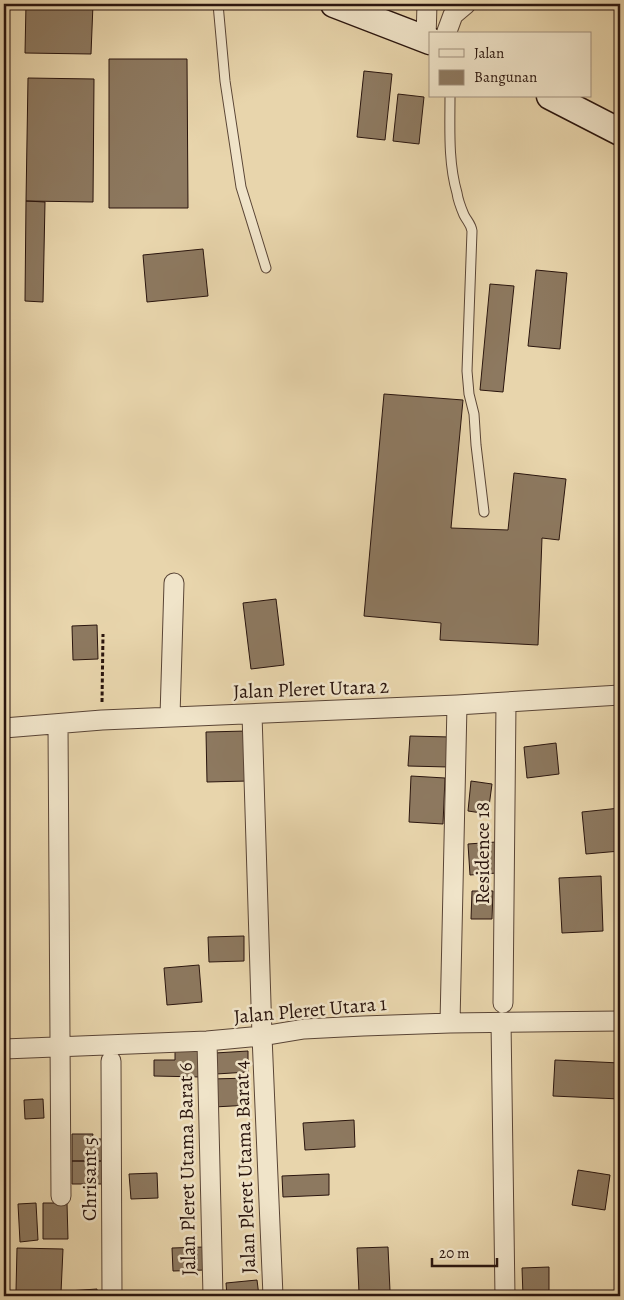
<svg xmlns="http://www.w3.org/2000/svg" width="624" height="1300" viewBox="0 0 624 1300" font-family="Alegreya,serif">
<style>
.building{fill:#8d7960;stroke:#2a150e}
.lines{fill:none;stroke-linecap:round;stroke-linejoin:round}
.lane-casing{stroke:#5a4536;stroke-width:11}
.street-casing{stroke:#5a4536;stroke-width:21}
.secondary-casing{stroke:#2a150e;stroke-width:29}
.path{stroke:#2a150e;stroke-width:3;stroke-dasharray:4 2.5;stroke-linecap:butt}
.lane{stroke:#f0e4c9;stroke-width:9}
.street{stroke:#f0e4c9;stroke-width:19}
.secondary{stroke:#f0e4c9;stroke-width:26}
.labels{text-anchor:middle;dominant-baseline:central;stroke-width:5;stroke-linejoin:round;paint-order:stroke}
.street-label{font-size:20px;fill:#2a150e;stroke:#f0e4c9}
</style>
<rect width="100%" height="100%" fill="#e8d5ac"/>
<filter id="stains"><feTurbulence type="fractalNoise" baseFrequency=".004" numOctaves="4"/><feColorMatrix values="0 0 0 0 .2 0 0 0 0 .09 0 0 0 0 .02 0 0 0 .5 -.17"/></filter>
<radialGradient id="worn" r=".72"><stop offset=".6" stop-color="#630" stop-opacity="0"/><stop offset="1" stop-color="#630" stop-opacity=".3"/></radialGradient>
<!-- building -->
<path class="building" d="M26 4H93L91 54 25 53Z
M109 59H187L188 208H109Z
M364 71 392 74 385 140 357 137Z
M28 78 94 79 93 202 26 201Z
M398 94 424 97 419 144 393 141Z
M26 201 45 202 43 302 25 301Z
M203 249 208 296 147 302 143 255Z
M536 270 567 273 560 349 528 346Z
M490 284 514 286 503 392 480 390Z
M384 394 463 400 451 528 508 530 514 473 566 479 559 540 542 538 538 645 440 640 441 623 364 616Z
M276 599 284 665 251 669 243 603Z
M97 625 98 659 73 660 72 626Z
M247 731 248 781 207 782 206 732Z
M410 736 450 737 449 767 408 766Z
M556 743 559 774 527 778 524 747Z
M411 776 445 778 443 824 409 822Z
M471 781 492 784 488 814 468 811Z
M620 808V851L586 854 582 812Z
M496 842 497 873 470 875 468 844Z
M601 876 603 931 562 933 559 878Z
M472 891H493L492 919H471Z
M244 936V961L209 962 208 937Z
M199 965 202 1002 167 1005 164 968Z
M175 1050H202L201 1077 154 1076V1060H175Z
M248 1051V1072L216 1074 215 1053Z
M555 1060 620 1063V1099L553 1096Z
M249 1078 250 1105 214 1107 212 1079Z
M43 1099 44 1118 25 1119 24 1100Z
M354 1120 355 1147 305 1150 303 1123Z
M72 1134H93L92 1139H107V1161H72Z
M72 1161H107V1184H72Z
M578 1170 610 1175 605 1210 572 1205Z
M157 1173 158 1198 131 1199 129 1174Z
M329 1174V1195L283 1197 282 1176Z
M36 1203 38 1240 20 1242 18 1204Z
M43 1203H67L68 1239H43Z
M204 1247 205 1270 173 1271 172 1248Z
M388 1247 390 1291 359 1293 357 1248Z
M17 1248 63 1249 61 1293 16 1291Z
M549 1267V1296H523L522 1268Z
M257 1280 259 1296H227L226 1283Z
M97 1289V1296H69L68 1291Z
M163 1293V1296H130Z"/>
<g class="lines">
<defs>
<path id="lane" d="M218 4 225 81 241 187 266 268
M450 96C450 128 448 162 457 193 458 200 461 208 464 215 467 221 471 224 472 231L467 371 469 394 474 414 476 445 484 512"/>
<path id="street" d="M446 34 453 15 466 4
M426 39 427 4
M252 714 262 1036 273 1296
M170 716 174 583
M58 725 61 1196
M4 728 102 720 457 705 620 695
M503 1003 506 703
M501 1022 505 1296
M450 1023 457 705
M207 1041 213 1296
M4 1049 207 1041 262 1036 304 1029 363 1026 450 1023 620 1021
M111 1061 112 1296"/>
<path id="secondary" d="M334 4 430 41
M550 96 620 132"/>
</defs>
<!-- lane casing -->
<use href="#lane" class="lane-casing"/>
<!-- street casing -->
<use href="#street" class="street-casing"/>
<!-- secondary casing -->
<use href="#secondary" class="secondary-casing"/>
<!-- path -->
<path class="path" d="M102 702 103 634"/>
<!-- lane -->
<use href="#lane" class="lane"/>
<!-- street -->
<use href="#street" class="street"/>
<!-- secondary -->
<use href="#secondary" class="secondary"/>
</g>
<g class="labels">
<!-- street labels -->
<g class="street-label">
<text transform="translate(311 689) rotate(-2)">Jalan Pleret Utara 2</text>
<text transform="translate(482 853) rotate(-90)">Residence 18</text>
<text transform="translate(310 1010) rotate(-5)">Jalan Pleret Utara 1</text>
<text transform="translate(245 1167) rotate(-92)">Jalan Pleret Utama Barat 4</text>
<text transform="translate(187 1169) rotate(-91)">Jalan Pleret Utama Barat 6</text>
<text transform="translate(89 1179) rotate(-90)">Chrisant 5</text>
</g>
</g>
<!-- margin -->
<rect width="624" height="1300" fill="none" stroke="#e8d5ac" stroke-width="20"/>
<rect x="5" y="5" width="614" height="1290" fill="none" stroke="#2a150e" stroke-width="2.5"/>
<rect x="10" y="10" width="604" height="1280" fill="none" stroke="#2a150e"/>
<!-- legend -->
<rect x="429" y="32" width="162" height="65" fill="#f0e4c9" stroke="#a1917e"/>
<rect x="439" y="49" width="25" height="8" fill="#f0e4c9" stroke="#a1917e"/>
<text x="474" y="58" font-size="15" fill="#2a150e">Jalan</text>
<rect x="439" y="70" width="25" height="15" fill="#8d7960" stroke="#a1917e"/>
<text x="474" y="82" font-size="15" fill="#2a150e">Bangunan</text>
<!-- scale -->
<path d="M432 1258v8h65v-8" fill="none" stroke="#2a150e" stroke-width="2.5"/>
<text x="439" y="1258" font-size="15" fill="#2a150e" stroke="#f0e4c9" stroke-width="4" paint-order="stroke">20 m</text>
<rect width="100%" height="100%" filter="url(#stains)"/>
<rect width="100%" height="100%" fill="url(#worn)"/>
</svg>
